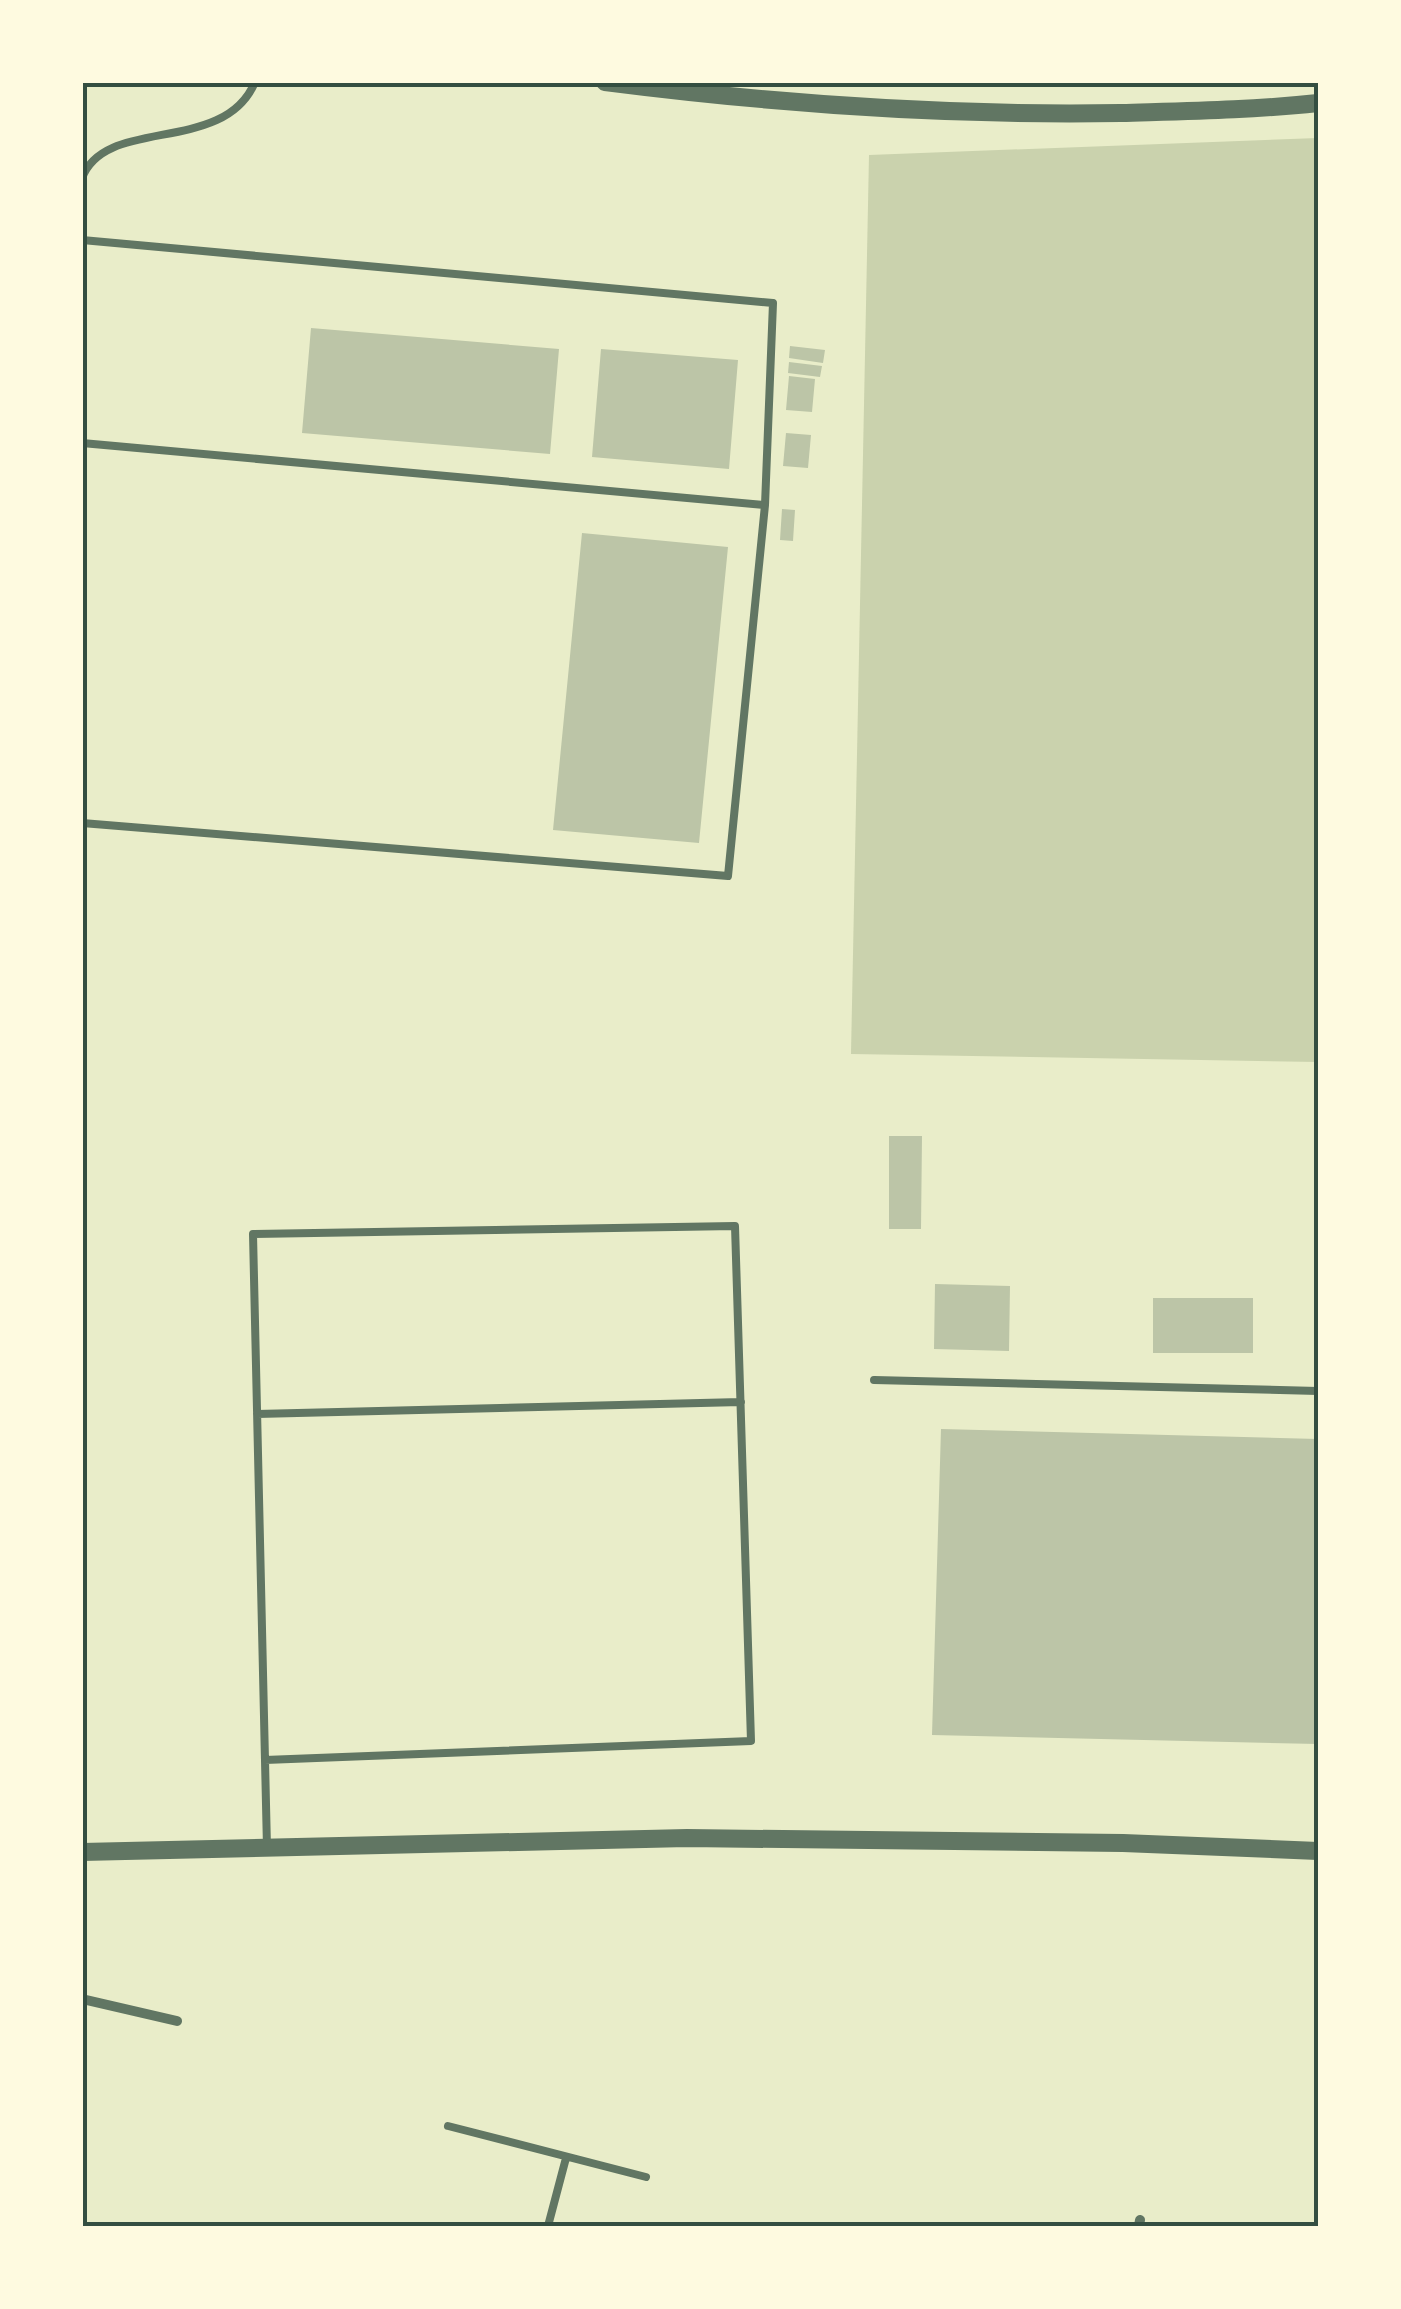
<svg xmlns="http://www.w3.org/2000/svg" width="1401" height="2309" viewBox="0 0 1401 2309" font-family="'PT Sans',sans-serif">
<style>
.green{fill:#cad2ad}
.building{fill:#bcc5a7}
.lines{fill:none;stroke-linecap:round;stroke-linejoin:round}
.service{stroke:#617663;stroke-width:8}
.minor{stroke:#617663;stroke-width:10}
.tertiary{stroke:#617663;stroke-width:18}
.neatline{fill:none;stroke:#344e41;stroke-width:4}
</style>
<rect width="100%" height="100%" fill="#e9edc9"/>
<!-- green -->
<path class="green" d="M1318 138V1062L851 1054 869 155Z"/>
<!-- building -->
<path class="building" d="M311 328 559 349 550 454 302 433Z
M790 346 825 350 823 363 789 358Z
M601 349 738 360 729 469 592 457Z
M789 362 822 366 820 377 788 373Z
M789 376 815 379 812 412 786 410Z
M786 433 811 435 808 468 783 466Z
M782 509 795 510 793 541 780 540Z
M582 533 728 547 699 843 553 830Z
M889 1136H922L921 1229H889Z
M935 1284 1010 1286 1009 1351 934 1349Z
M1153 1298H1253V1353H1153Z
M941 1429 1318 1439V1744L932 1735Z"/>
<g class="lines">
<!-- service -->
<path class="service" d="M82 178C106 115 224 156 255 82
M82 240 773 303 765 505 728 876 82 823
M82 443 765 505
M874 1380 1318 1391
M257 1414 741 1402
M265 1760 751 1741 735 1226 253 1234 267 1848
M448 2126 646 2177
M548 2226 566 2158"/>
<!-- minor -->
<path class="minor" d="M82 1999 177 2021
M1139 2226 1140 2220"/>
<!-- tertiary -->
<path class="tertiary" d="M605 82C777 104 948 116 1121 113 1187 111 1253 110 1318 103
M82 1852 687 1838 1123 1843 1318 1851"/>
</g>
<!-- border -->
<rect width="1401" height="2309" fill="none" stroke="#fefae0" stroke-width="170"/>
<rect x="85" y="85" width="1231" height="2139" class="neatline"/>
</svg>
